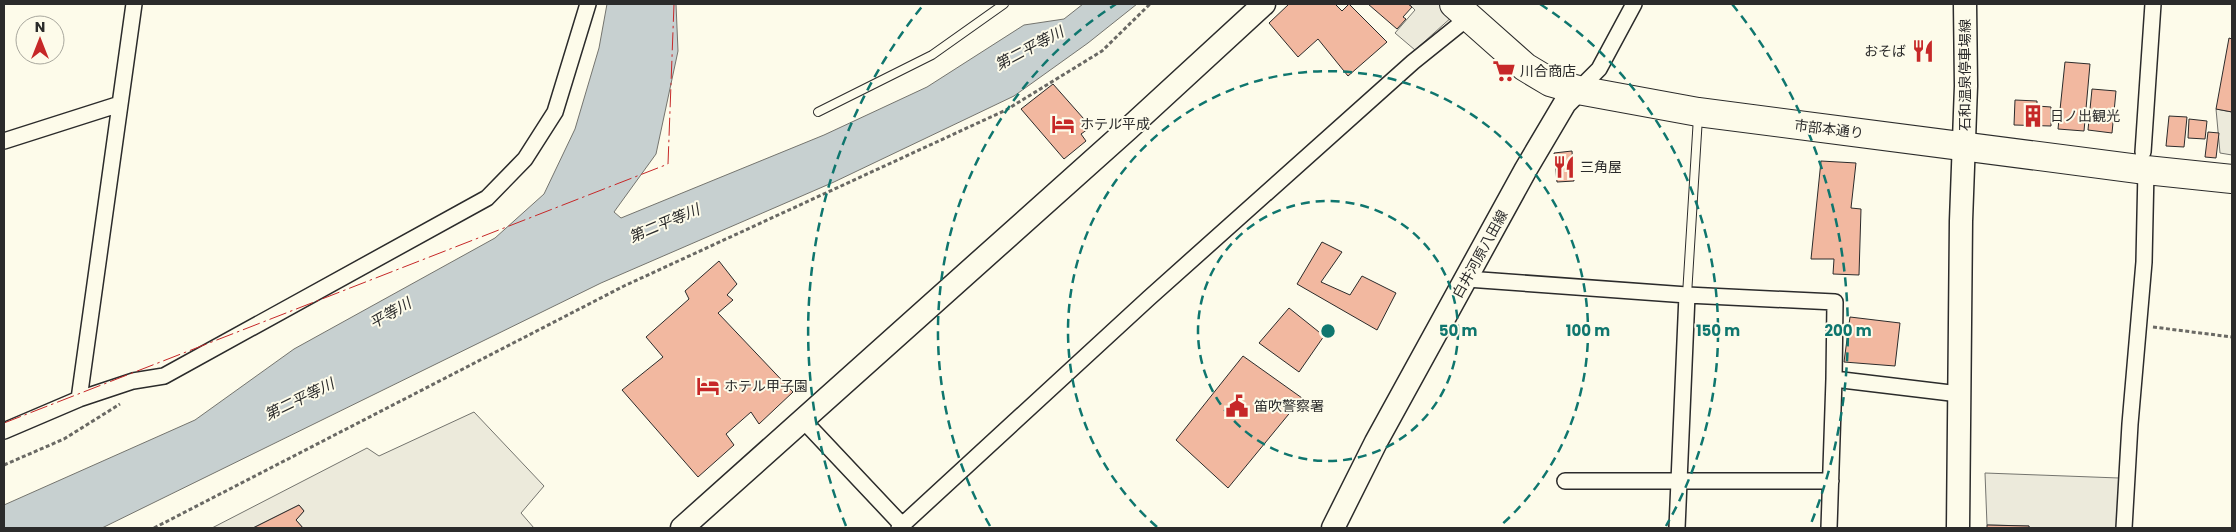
<svg xmlns="http://www.w3.org/2000/svg" width="2236" height="532" viewBox="0 0 2236 532" font-family="Poppins,'Noto Sans JP',sans-serif">
<style>
.parking{fill:#eceadb;stroke:#74746e}
.water{fill:#c7d0d0;stroke:#74746e}
.building{fill:#f2b8a0;stroke:#2b2b2b}
.lines{fill:none;stroke-linecap:round;stroke-linejoin:round}
.lane-casing{stroke:#2b2b2b;stroke-width:10}
.street-casing{stroke:#2b2b2b;stroke-width:18}
.secondary-casing{stroke:#2b2b2b;stroke-width:25}
.highway-casing{stroke:#2b2b2b;stroke-width:30}
.path{stroke:#6a6964;stroke-width:3;stroke-dasharray:4 2.5;stroke-linecap:butt}
.lane{stroke:#fdfbea;stroke-width:8}
.street{stroke:#fdfbea;stroke-width:15}
.secondary{stroke:#fdfbea;stroke-width:22}
.highway{stroke:#fdfbea;stroke-width:28}
.power{stroke:#c62828;stroke-width:1;stroke-dasharray:18 4 2.5 4;stroke-linecap:butt}
.ring{fill:none;stroke:#0f766e;stroke-width:2.5;stroke-dasharray:9 6}
.labels{text-anchor:middle;dominant-baseline:central;stroke-width:4;stroke-linejoin:round;paint-order:stroke}
.poi-label{font-size:14px;fill:#2b2b2b;stroke:#fdfbea;text-anchor:start}
.street-label{font-size:14px;fill:#2b2b2b;stroke:#fdfbea}
.water-label{font-size:15px;font-style:italic;fill:#2b2b2b;stroke:#fdfbea}
.centre{fill:#0f766e;stroke:#fdfbea;stroke-width:2.5}
.ring-label{font-size:15px;text-anchor:middle;font-weight:bold;fill:#0f766e;stroke:#fdfbea;stroke-width:4;stroke-linejoin:round;paint-order:stroke}
</style>
<rect width="100%" height="100%" fill="#fdfbea"/>
<!-- parking -->
<path class="parking" d="M1409 4H1439L1453 16 1415 50 1395 33 1415 10Z
M2216 109 2232 112V155L2220 153Z
M474 412 544 486 521 513 534 528H303L296 520 304 511 299 505 253 528H212L367 448 379 456Z
M1985 473 2119 478 2117 528H2029V526L1987 525Z"/>
<!-- water -->
<path class="water" d="M607 4H676L678 51 656 154 614 212 621 218 824 135 927 87 1024 25 1064 19 1083 4H1137L1088 43 1014 96 834 182 601 283 102 528H4V505L195 420 294 349 495 238 544 194 575 129 599 48Z"/>
<!-- building -->
<path class="building" d="M1289 4H1335L1342 11 1349 4 1387 42 1348 76 1318 39 1298 57 1269 23Z
M1368 4H1408L1412 7 1403 17 1406 19 1397 29Z
M2229 38 2232 39V112L2216 109Z
M2065 62 2090 64 2084 131 2058 129Z
M1053 84 1091 127 1081 134 1086 141 1064 159 1021 109Z
M2092 89 2116 91 2112 133 2088 130Z
M2015 100 2037 101V106L2051 107V126L2014 125Z
M2169 116 2187 117 2184 147 2166 146Z
M2189 119 2207 121 2205 139 2188 138Z
M2208 132 2219 133 2216 158 2205 157Z
M1572 151 1574 181 1557 182 1554 153Z
M1821 161 1856 163 1851 208 1861 209 1859 275 1833 274 1834 259H1811Z
M1322 242 1342 252 1321 282 1350 295 1362 276 1396 293 1377 330 1297 284Z
M719 261 737 284 727 295 733 300 718 313 793 392 759 424 751 412 726 434 734 445 698 477 622 390 663 357 646 337 689 299 685 291Z
M1289 308 1324 336 1299 372 1259 343Z
M1850 317 1900 323 1895 366 1844 362Z
M1243 356 1302 398 1228 488 1176 440Z
M299 505 304 511 296 520 303 528H253Z
M1987 525 2029 526V528H1987Z"/>
<g class="lines">
<defs>
<path id="lane" d="M818 112 932 55 1004 4
M1687 295 1698 117"/>
<path id="street" d="M134 4 79 399 133 381 164 376 487 198 525 159 555 112 588 4
M1578 90 1599 69 1634 4
M4 141 120 104
M2143 152 2153 4
M1467 279 1687 295 1835 302 1834 379 1959 394
M803 420 902 525
M4 431 79 399
M1565 481H1831
M899 528 1149 298 1413 62 1469 17
M1677 528 1687 295
M1829 528 1834 379
M2124 528 2130 424 2144 262 2146 170"/>
<path id="secondary" d="M682 528 1128 129 1264 4
M1333 528 1376 442 1526 169 1565 103 1578 90
M1958 528 1961 221 1966 86 1965 4"/>
<path id="highway" d="M1454 4 1525 67 1550 82 1578 90 1698 112 2146 170 2232 179"/>
</defs>
<!-- lane casing -->
<use href="#lane" class="lane-casing"/>
<!-- street casing -->
<use href="#street" class="street-casing"/>
<!-- secondary casing -->
<use href="#secondary" class="secondary-casing"/>
<!-- highway casing -->
<use href="#highway" class="highway-casing"/>
<!-- path -->
<path class="path" d="M2153 327 2232 337
M4 465 64 439 120 404
M154 528 624 286 1006 110 1102 51 1150 4"/>
<!-- lane -->
<use href="#lane" class="lane"/>
<!-- street -->
<use href="#street" class="street"/>
<!-- secondary -->
<use href="#secondary" class="secondary"/>
<!-- highway -->
<use href="#highway" class="highway"/>
<!-- power -->
<path class="power" d="M4 423 668 164 674 4"/>
</g>
<!-- distance rings -->
<g class="ring">
<circle cx="1328" cy="331" r="130"/>
<path d="M1157 527A260 260 0 1 1 1499 527"/>
<path d="M990 526A390 390 0 0 1 1116 4M1540 4A390 390 0 0 1 1666 526"/>
<path d="M846 526A520 520 0 0 1 924 4M1732 4A520 520 0 0 1 1810 526"/>
</g>
<!-- icons -->
<defs>
<symbol id="restaurant-bare" viewBox="-9 -9 18 18"><path d="M-5-6h1v4h1v-4h1v4h1v-4h1v5L-1.5 .5V6h-2V.5L-5-1ZM5-6V6H3V1.5H1.5Q1.5-4 5-6Z" fill="#c62828" stroke="#fdfbea" stroke-width="2.5" paint-order="stroke"/></symbol>
<symbol id="supermarket-bare" viewBox="-9 -9 18 18"><path d="M-6-5.5h2.5l.6 2H6L4.5 2H-2.5L-4.4-4H-6ZM-1.5 3.2a1.3 1.3 0 1 0 .1 0ZM3 3.2a1.3 1.3 0 1 0 .1 0Z" fill="#c62828" stroke="#fdfbea" stroke-width="2.5" paint-order="stroke"/></symbol>
<symbol id="building-bare" viewBox="-9 -9 18 18"><path d="M-4-6H4V6H1V3H-1V6H-4ZM-2.5-4.3h1.7v1.8h-1.7ZM.8-4.3h1.7v1.8H.8ZM-2.5-1h1.7V.8h-1.7ZM.8-1h1.7V.8H.8Z" fill="#c62828" stroke="#fdfbea" stroke-width="2.5" paint-order="stroke"/></symbol>
<symbol id="hotel-bare" viewBox="-9 -9 18 18"><path d="M-6-4.5h1.5V1H6V5H4.5V3h-9V5H-6ZM-4 0a1.8 1.8 0 1 1 3.6 0ZM.5 0V-2.5h3Q6-2.5 6 0Z" fill="#c62828" stroke="#fdfbea" stroke-width="2.5" paint-order="stroke"/></symbol>
<symbol id="civic-bare" viewBox="-9 -9 18 18"><path d="M-.6-6.5H3V-4.5H.6V-3L4-1V1h2V6H-6V1h2V-1L-.6-3ZM-1.2 2.5V6h2.4V2.5Z" fill="#c62828" stroke="#fdfbea" stroke-width="2.5" paint-order="stroke"/></symbol>
</defs>
<g fill-rule="evenodd">
<use href="#restaurant-bare" x="1907" y="35" width="32" height="32"/>
<use href="#supermarket-bare" x="1488" y="55" width="32" height="32"/>
<use href="#building-bare" x="2017" y="100" width="32" height="32"/>
<use href="#hotel-bare" x="1047" y="108" width="32" height="32"/>
<use href="#restaurant-bare" x="1548" y="151" width="32" height="32"/>
<use href="#hotel-bare" x="692" y="370" width="32" height="32"/>
<use href="#civic-bare" x="1221" y="390" width="32" height="32"/>
</g>
<g class="labels">
<!-- poi labels -->
<g class="poi-label">
<text x="1906" y="51" text-anchor="end">おそば</text>
<text x="1520" y="71">川合商店</text>
<text x="2050" y="116">日ノ出観光</text>
<text x="1080" y="124">ホテル平成</text>
<text x="1580" y="167">三角屋</text>
<text x="724" y="386">ホテル甲子園</text>
<text x="1254" y="406">笛吹警察署</text>
</g>
<!-- street labels -->
<g class="street-label">
<text transform="translate(1965 75) rotate(-90)">石和温泉停車場線</text>
<text transform="translate(1829 129) rotate(7)">市部本通り</text>
<text transform="translate(1480 254) rotate(-61)">白井河原八田線</text>
</g>
<!-- water labels -->
<g class="water-label">
<text transform="translate(1029 48) rotate(-28)">第二平等川</text>
<text transform="translate(664 223) rotate(-23)">第二平等川</text>
<text transform="translate(390 313) rotate(-30)">平等川</text>
<text transform="translate(299 399) rotate(-26)">第二平等川</text>
</g>
</g>
<circle cx="1328" cy="331" r="8" class="centre"/>
<g class="ring-label">
<text x="1458" y="336">50 m</text>
<text x="1588" y="336">100 m</text>
<text x="1718" y="336">150 m</text>
<text x="1848" y="336">200 m</text>
</g>
<!-- border -->
<rect width="2236" height="532" fill="none" stroke="#2b2b2b" stroke-width="10"/>
<!-- north arrow -->
<g transform="translate(40 40)"><circle r="24" fill="#fdfbea" stroke="#a9a89e"/>
<path d="M0-4L9 19L0 12L-9 19Z" fill="#c62828"/>
<text y="-8" font-size="14" font-weight="bold" text-anchor="middle" fill="#2b2b2b">N</text>
</g>
</svg>
